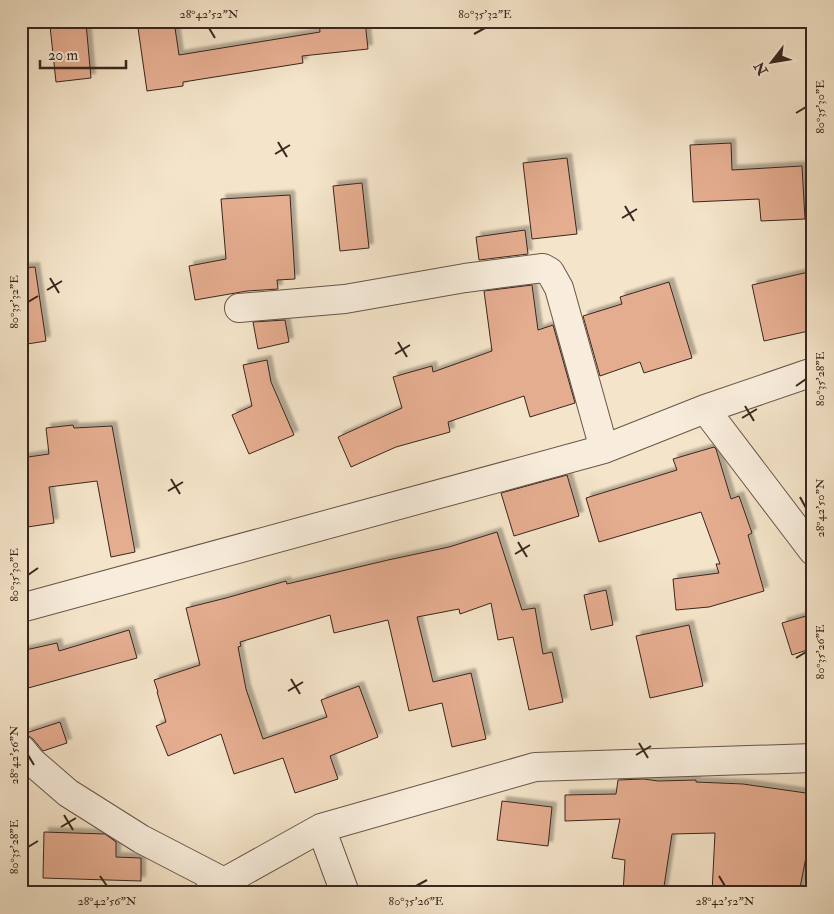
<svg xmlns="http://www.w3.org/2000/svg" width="834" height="914" viewBox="0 0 834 914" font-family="'IM FELL Double Pica',serif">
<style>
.building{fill:#e5ad90;stroke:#39261e;filter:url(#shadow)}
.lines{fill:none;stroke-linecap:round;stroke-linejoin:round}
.minor-casing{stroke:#685649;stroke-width:30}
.tertiary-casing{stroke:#685649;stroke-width:30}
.minor{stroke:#f8eddc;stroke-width:28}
.tertiary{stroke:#f8eddc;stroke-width:28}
.ticks{fill:none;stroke:#39261e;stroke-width:2}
.neatline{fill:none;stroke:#39261e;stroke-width:2}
.ticks-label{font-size:12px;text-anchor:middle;fill:#39261e}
</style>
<defs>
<filter id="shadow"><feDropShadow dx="4.5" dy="-4.5" stdDeviation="1" flood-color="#0004"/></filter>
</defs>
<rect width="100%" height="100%" fill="#f4e4c9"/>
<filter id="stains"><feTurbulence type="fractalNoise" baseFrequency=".004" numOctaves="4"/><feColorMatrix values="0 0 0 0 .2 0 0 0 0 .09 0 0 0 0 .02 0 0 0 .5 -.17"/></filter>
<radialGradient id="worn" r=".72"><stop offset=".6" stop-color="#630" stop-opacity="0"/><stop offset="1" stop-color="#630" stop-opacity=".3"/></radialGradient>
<!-- building -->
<path class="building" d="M137 21H174L179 55 320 32 319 21H365L368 49 302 56 303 63 183 82V86L147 91Z
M86 23 91 78 56 82 50 26Z
M731 143 732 170 802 166 805 219 761 221 759 199 693 202 690 145Z
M567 158 577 234 532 239 523 163Z
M362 183 369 248 340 251 333 186Z
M290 195 295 279 277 280 278 289 247 291 195 300 189 266 226 259 221 199Z
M525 230 528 254 479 260 476 237Z
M35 267 46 341 21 345V268Z
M813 271V330L764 341 752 285Z
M669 282 692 358 644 373 640 362 600 376 583 316 622 304 620 297Z
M532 285 538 330 553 325 575 403 530 417 524 396 448 422 450 432 396 447 351 467 338 437 402 408 393 377 432 366 433 372 492 351 484 291Z
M285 320 289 342 258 349 253 322Z
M267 360 271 382 294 435 249 454 232 415 252 406 243 365Z
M73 425 74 428 112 426 135 552 111 557 97 481 49 487 54 523 21 528V458L49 454 46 428Z
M714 447 716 449 731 499 739 496 752 533 748 535 764 591 709 607 676 610 673 579 719 573 716 564H720L701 512 599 542 586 498 677 470 673 459Z
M567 475 579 516 514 536 501 493Z
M497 532 522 610 535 608 543 654 552 652 563 702 529 710 513 637 498 640 491 603 460 614 459 609 417 617 433 682 471 673 486 739 452 747 442 703 409 711 388 620 334 633 330 615 240 642 241 646 238 647 246 689 263 739 327 717 321 700 359 686 378 737 330 756 338 779 295 793 283 758 234 774 221 734 168 756 156 726 166 722 157 692H158L154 680 200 665 186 608 226 598 286 581 287 584 388 560 449 547Z
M606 590 613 625 591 630 584 595Z
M813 614V648L792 655 782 623Z
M689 625 703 686 650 698 636 636Z
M129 630 137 658 21 690V651L57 643 59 651Z
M60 722 67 743 43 751 33 739 27 735 23 734Z
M644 779 658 781 696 780V782L743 784 813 794V857H806L799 893H712L715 833 672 834 663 893H623L625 860 612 858 620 819 565 821V795L616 794 618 780Z
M502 801 552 807 548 846 497 840Z
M44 832 105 834 116 842V857L141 858V881L43 878Z"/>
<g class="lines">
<defs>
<path id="minor" d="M239 308 345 299 465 278 543 268 550 272 559 288 604 449
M705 409 813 551
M21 608 604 449 705 409 813 372
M21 749 31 761 68 793 141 839 224 882"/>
<path id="tertiary" d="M321 828 345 893
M208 893 224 882 321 828 535 767 813 758"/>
</defs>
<!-- minor casing -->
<use href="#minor" class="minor-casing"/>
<!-- tertiary casing -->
<use href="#tertiary" class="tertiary-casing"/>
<!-- minor -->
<use href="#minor" class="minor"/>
<!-- tertiary -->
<use href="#tertiary" class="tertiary"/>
</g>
<!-- ticks -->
<path class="ticks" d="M209 28 215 38M474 34 485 28M796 113 806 107M278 142 287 157M275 154 290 145M625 206 634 221M622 218 637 209M50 278 59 293M47 290 62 281M28 302 38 296M398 342 407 357M395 354 410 345M796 386 806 379M745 406 754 421M742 418 757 409M171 479 180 494M168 491 183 482M800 497 806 508M518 542 527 557M515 554 530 545M28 575 38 568M796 658 806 652M291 679 300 694M288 691 303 682M639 743 648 758M28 755 34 765M636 755 651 746M64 815 73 830M61 827 76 818M28 847 38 841M100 876 107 886M719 876 725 886M416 886 427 880"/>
<!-- margin -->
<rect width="834" height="914" fill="none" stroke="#f4e4c9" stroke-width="55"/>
<!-- north arrow -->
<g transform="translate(772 62) rotate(239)" stroke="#f8eddc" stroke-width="4" paint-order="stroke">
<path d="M0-4L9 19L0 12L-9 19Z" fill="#39261e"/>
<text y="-8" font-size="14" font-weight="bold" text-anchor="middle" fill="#39261e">N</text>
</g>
<!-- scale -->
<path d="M40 60v8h86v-8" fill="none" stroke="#39261e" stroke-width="2.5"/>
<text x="48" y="60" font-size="15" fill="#39261e" stroke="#f8eddc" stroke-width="4" paint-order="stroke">20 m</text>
<rect x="28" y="28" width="778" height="858" class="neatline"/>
<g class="ticks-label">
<text x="209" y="18">28°42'52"N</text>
<text x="485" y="18">80°35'32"E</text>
<text transform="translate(820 107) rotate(-90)" y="4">80°35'30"E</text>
<text transform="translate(14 302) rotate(-90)" y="4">80°35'32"E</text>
<text transform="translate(820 379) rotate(-90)" y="4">80°35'28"E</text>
<text transform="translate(820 508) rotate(-90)" y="4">28°42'50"N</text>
<text transform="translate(14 575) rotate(-90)" y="4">80°35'30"E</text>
<text transform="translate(820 652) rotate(-90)" y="4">80°35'26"E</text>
<text transform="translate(14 755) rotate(-90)" y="4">28°42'56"N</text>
<text transform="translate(14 847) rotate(-90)" y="4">80°35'28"E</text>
<text x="107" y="905">28°42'56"N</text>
<text x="416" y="905">80°35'26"E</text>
<text x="725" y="905">28°42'52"N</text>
</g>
<rect width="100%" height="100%" filter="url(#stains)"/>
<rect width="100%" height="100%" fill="url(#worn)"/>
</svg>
